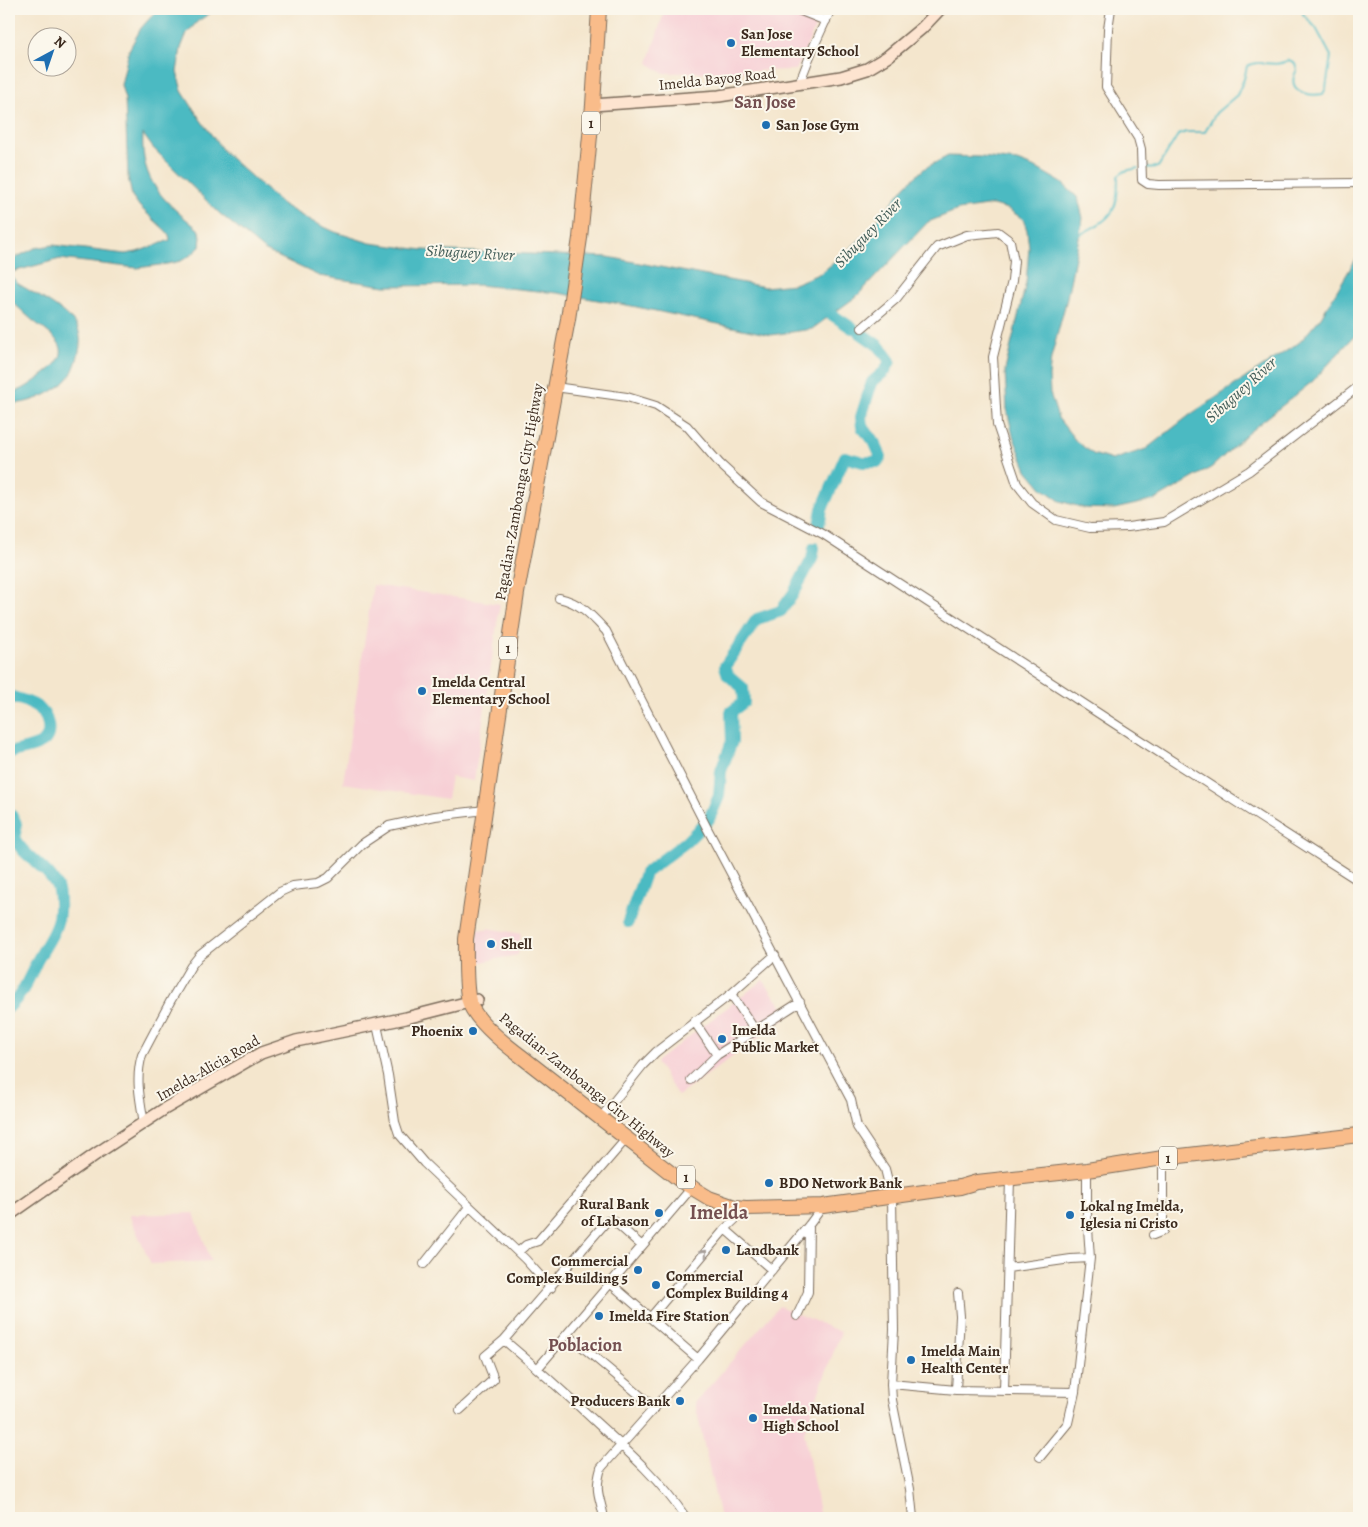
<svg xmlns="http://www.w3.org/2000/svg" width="1368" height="1527" viewBox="0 0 1368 1527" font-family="Alegreya,serif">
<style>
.built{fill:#f7cfd5}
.water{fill:#4bbac2;stroke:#437270}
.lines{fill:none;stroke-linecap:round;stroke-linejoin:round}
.stream{stroke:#4bbac2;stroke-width:2}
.river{stroke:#4bbac2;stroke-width:12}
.street-casing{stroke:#7c6c5b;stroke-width:10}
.secondary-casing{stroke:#7c6c5b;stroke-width:14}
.highway-casing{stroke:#7c6c5b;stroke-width:16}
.street{stroke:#fff;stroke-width:8}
.secondary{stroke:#fde4d0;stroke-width:11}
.highway{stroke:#f9bc8a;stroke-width:14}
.oneway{stroke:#a79f9a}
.poi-dot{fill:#1f6fb2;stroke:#fbf7ec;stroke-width:2}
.labels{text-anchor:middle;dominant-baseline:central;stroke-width:4;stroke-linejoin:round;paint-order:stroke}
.shield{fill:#fbf7ec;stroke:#75685c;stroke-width:1}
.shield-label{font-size:14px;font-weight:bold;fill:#3b2a1e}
.poi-label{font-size:15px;font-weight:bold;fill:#3b2a1e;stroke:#fbf7ec;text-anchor:start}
.street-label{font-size:15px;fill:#3b2a1e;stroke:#fbf7ec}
.water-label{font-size:16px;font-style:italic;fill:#415c57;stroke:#fbf7ec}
.quarter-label{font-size:18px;font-weight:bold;fill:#744f50;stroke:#fbf7ec}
.district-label{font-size:20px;font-weight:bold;fill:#744f50;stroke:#fbf7ec}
</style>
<rect width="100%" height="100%" fill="#fbf7ec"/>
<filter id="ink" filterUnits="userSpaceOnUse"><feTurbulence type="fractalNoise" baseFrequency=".02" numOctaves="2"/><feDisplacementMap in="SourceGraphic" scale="10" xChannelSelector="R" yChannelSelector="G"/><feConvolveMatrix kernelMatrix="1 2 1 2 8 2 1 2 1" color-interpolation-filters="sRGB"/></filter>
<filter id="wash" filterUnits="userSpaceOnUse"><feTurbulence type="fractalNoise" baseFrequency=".0096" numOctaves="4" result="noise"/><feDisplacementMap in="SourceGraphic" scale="20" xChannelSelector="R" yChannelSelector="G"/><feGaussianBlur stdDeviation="1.12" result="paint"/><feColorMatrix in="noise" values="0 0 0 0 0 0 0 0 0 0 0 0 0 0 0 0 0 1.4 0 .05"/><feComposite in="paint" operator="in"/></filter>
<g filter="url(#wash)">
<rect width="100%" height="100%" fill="#f4e6cd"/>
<!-- built -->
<path class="built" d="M665 9H784L817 23 796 70 663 73 648 63Z
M373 585 500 604 474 781 451 777 447 799 343 783Z
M488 928 521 934 518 955 476 963 478 929 487 930Z
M763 980 789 1016 678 1096 656 1062Z
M194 1213 211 1261 151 1264 129 1215Z
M779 1306 841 1332 804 1432 820 1518H720L695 1403Z"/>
<!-- water -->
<path class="water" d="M158 9H217L198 21 187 33 181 48 177 72 182 91 200 119 224 152 282 204 307 219 335 232 370 243 423 250 608 257 765 287 794 284 821 273 842 256 870 230 906 185 925 168 948 156 981 157 1017 161 1038 169 1062 183 1078 198 1083 218 1066 302 1051 358 1049 376 1050 393 1058 418 1076 441 1093 454 1112 460 1146 449 1191 414 1300 342 1321 317 1359 254V331L1313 381 1248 433 1212 467 1155 500 1114 509 1084 508 1060 501 1042 488 1027 470 1013 436 1007 410 1005 370 1026 283 1029 248 1027 230 1023 219 1008 209 993 205 958 210 928 222 857 296 812 329 771 335 632 306 558 293 478 285 385 286 319 276 264 250 219 213 153 148 143 134C140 182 164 201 198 229L201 236 200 247 191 255 181 261 167 264 137 268 60 259 12 272 11 275 17 283C33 293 66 310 76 325 81 333 81 343 79 351 77 361 73 375 65 382 50 395 28 404 9 404V393C22 392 33 382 43 375 78 349 56 339 32 320 24 313 17 306 9 299V261L35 248 53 245 125 254 137 252 170 240 169 235 166 231 140 207 132 196 128 177 125 99 121 85 129 50 141 28Z"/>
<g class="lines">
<!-- stream -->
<path class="stream" d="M1358 9 1359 10
M1143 168 1158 167 1178 135 1186 132H1205L1216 113 1237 95 1244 79 1247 66C1261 58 1272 69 1289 60L1295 63 1297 70C1285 90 1306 97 1323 94L1326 88 1331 56 1316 28 1303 14 1302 9
M1079 235C1111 218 1118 215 1118 176L1125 171 1138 168"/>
<!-- river -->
<path class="river" d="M819 306 852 328
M819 525 822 509 845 457 863 462H877L881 457 874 441 862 427 861 417 872 382 885 371 890 361 879 346 859 332
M9 696C25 701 44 704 48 724 49 731 49 737 43 742 35 748 19 750 9 753
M9 813C18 822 17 826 14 838 24 857 46 866 55 883 59 889 59 895 59 902 61 927 48 940 37 961 29 978 23 994 9 1007
M628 922 645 873 686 842 709 819 719 796 721 771 732 741 731 712 744 702 743 688 728 675 725 666 757 619 781 611 793 594 812 559 814 548"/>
</g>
</g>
<g filter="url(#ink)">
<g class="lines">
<defs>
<path id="street" d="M796 9 826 21
M1111 9 1108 29 1106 87 1138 138 1141 149 1142 180 1148 184 1159 185 1359 183
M799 84 814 46 831 9
M862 328 896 299 937 247 967 235 998 232 1010 241 1014 261 1012 281 993 357 997 425 1017 484 1032 503 1056 520 1090 528 1128 527 1164 522 1249 471 1354 390 1359 385
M555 387 627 397 656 406 687 426 720 464 761 502 823 534 1118 726 1359 881
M559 598C581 603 591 615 606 631L707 828 851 1100 857 1127 885 1169 892 1197 894 1330 891 1384 892 1400 910 1489 913 1518
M731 994 775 955
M694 1021 717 1055
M377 1025 388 1075 395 1122 399 1134 424 1163 525 1259 551 1288
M691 1080 717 1055 800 1002
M603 1115 643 1065 656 1052 731 994 755 1030
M144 1123C140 1100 135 1078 142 1055L171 1000 191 966 199 956 280 892 293 886 318 883 328 878 362 844 389 826 435 816 485 810
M725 1229 772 1270
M1153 1235 1163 1231V1158
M518 1252 526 1245 538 1241 626 1139
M424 1264 469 1207
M1008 1268 1071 1259 1090 1258
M610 1283 698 1359
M797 1316 808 1292 809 1225
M650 1318 725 1229 746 1209
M567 1334 655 1408
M504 1340C536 1367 567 1395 598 1424 630 1453 662 1482 686 1518
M538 1368 694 1185
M891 1384 956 1390 1075 1392
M956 1390 960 1316 958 1293
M1004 1390 1010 1179
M460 1410 494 1379 485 1356 504 1340 607 1221H614L642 1246
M1040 1457 1068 1423 1075 1392 1090 1258 1087 1213V1170
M604 1518C600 1495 594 1493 601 1468L698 1359 809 1225 823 1206"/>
<path id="secondary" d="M593 105 719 96 841 77 867 69 887 57 922 28 940 9
M9 1215 99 1152 166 1108 261 1053 296 1041 406 1018 477 1000"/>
<path id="highway" d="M599 9 593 105 580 238 568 319 517 593 466 939C466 956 465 986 469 1001 474 1020 506 1045 522 1057L681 1181 709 1198 735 1207 746 1208 823 1206 960 1187 977 1182 1087 1170 1163 1158 1359 1135"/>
</defs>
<!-- street casing -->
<use href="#street" class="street-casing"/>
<!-- secondary casing -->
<use href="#secondary" class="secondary-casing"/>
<!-- highway casing -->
<use href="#highway" class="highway-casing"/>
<!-- street -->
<use href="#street" class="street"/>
<!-- secondary -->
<use href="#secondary" class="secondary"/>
<!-- highway -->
<use href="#highway" class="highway"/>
</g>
<!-- one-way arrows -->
<defs><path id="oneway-chevron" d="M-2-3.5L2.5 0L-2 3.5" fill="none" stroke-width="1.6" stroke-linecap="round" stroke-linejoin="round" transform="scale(1.25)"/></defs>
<use class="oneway" href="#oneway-chevron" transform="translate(704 1253) rotate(-49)"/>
</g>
<!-- markers -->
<g class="poi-dot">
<circle cx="731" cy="43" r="5"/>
<circle cx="766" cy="125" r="5"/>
<circle cx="422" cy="691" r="5"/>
<circle cx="491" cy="944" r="5"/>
<circle cx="473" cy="1031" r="5"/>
<circle cx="722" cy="1039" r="5"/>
<circle cx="769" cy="1183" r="5"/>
<circle cx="659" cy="1213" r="5"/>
<circle cx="1070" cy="1215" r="5"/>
<circle cx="726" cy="1250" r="5"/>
<circle cx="638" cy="1270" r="5"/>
<circle cx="656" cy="1285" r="5"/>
<circle cx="599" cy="1316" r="5"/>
<circle cx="911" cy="1360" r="5"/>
<circle cx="680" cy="1401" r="5"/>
<circle cx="753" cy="1418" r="5"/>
</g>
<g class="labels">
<!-- shield labels -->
<g class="shield">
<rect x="582" y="111.5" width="18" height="23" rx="4"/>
<rect x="499" y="636.5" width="18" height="23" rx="4"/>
<rect x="1159" y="1146.5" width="18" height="23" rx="4"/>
<rect x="677" y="1165.5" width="18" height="23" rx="4"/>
</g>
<g class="shield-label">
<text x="591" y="123">1</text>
<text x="508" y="648">1</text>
<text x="1168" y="1158">1</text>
<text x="686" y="1177">1</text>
</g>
<!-- poi labels -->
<g class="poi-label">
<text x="741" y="34">San Jose<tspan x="741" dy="17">Elementary School</tspan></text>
<text x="776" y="125">San Jose Gym</text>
<text x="432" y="682">Imelda Central<tspan x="432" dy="17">Elementary School</tspan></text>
<text x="501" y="944">Shell</text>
<text x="732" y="1030">Imelda<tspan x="732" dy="17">Public Market</tspan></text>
<text x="463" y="1031" text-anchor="end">Phoenix</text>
<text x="779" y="1183">BDO Network Bank</text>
<text x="649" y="1204" text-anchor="end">Rural Bank<tspan x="649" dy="17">of Labason</tspan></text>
<text x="1080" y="1206">Lokal ng Imelda,<tspan x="1080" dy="17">Iglesia ni Cristo</tspan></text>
<text x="736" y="1250">Landbank</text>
<text x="628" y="1261" text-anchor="end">Commercial<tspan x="628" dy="17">Complex Building 5</tspan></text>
<text x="666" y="1276">Commercial<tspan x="666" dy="17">Complex Building 4</tspan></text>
<text x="609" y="1316">Imelda Fire Station</text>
<text x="921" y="1351">Imelda Main<tspan x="921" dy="17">Health Center</tspan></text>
<text x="670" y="1401" text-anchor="end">Producers Bank</text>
<text x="763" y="1409">Imelda National<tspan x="763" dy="17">High School</tspan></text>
</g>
<!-- street labels -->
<g class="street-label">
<text transform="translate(717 79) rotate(-6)">Imelda Bayog Road</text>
<text transform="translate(519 492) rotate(-80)">Pagadian-Zamboanga City Highway</text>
<text transform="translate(208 1068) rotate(-30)">Imelda-Alicia Road</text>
<text transform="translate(587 1085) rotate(39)">Pagadian-Zamboanga City Highway</text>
</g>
<!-- water labels -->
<g class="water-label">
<text transform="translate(868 233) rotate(-46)">Sibuguey River</text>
<text transform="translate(470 253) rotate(3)">Sibuguey River</text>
<text transform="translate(1241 390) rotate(-42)">Sibuguey River</text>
</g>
<!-- quarter labels -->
<g class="quarter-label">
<text x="765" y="102">San Jose</text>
<text x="585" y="1345">Poblacion</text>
</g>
<!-- district labels -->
<g class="district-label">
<text x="719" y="1212">Imelda</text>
</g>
</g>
<!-- margin -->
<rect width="1368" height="1527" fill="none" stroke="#fbf7ec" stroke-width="30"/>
<!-- north arrow -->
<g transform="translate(52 52) rotate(40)"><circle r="24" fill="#fbf7ec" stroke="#aea59a"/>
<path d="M0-4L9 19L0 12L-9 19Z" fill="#1f6fb2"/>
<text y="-8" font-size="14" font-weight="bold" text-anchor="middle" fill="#3b2a1e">N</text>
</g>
</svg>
